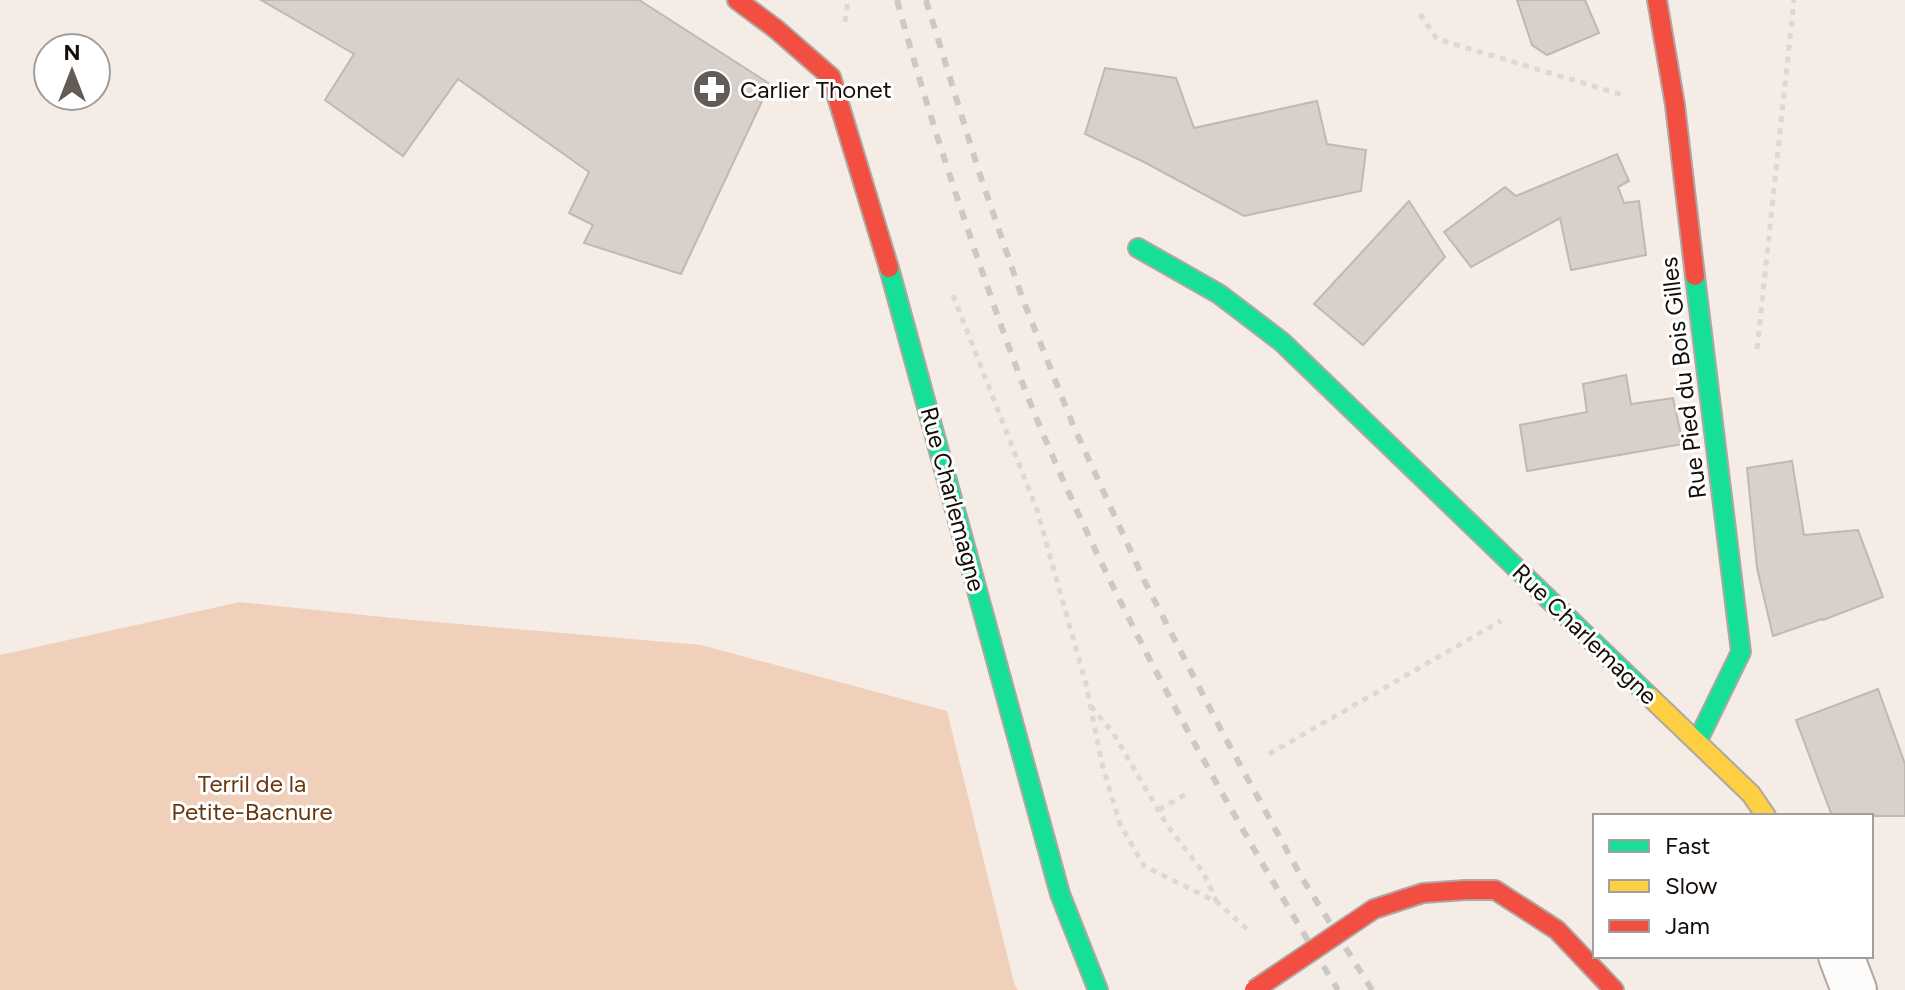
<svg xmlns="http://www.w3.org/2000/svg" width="1905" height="990" viewBox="0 0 1905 990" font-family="Figtree,sans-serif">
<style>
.green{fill:#f0d0bb}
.building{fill:#d8d0ca;stroke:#c0b8b2;stroke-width:2}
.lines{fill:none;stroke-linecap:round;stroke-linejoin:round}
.street-casing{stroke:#afa7a2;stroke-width:48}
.fast-casing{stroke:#afa7a2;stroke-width:22}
.slow-casing{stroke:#afa7a2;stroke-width:22}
.jam-casing{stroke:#afa7a2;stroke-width:22}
.path{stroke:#dbd8d7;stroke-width:5;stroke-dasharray:6 6;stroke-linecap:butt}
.street{stroke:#fefcfb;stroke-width:44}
.fast{stroke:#16e098;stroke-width:18}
.slow{stroke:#ffcf43;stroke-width:18}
.jam{stroke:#f24e42;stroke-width:18}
.rail{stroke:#ccc8c7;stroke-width:6;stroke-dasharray:10 10;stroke-linecap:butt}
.jam-bridge-casing{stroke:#afa7a2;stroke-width:22;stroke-linecap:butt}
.jam-bridge{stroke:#f24e42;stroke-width:18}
.labels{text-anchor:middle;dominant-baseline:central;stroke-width:6;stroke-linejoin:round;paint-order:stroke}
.poi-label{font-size:24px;fill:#140d08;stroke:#fff;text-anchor:start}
.street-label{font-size:24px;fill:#140d08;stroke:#fff}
.park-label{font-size:24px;fill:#6b380e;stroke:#fff}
</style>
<rect width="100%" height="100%" fill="#f6ece6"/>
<!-- green -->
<path class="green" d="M240 602 402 619 701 645 947 711 1014 983 1018 990H0V655Z"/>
<!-- building -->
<path class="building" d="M261 0H639L770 84 681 274 584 243 593 225 569 213 589 172 458 79 403 156 325 100 354 54Z
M1517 0H1585L1599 33 1547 55 1532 45Z
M1105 68 1176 78 1194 128 1317 101 1327 144 1366 150 1361 191 1244 216 1144 162 1085 134Z
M1617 154 1629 181 1618 187 1624 203 1639 201 1646 255 1571 270 1560 218 1471 267 1444 232 1505 187 1516 196Z
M1409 201 1445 257 1363 345 1314 304Z
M1626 375 1631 404 1673 398 1683 444 1527 471 1520 425 1587 412 1583 384Z
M1792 461 1804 535 1858 530 1883 597 1823 620 1822 619 1773 636 1757 568 1747 468Z
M1878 689 1905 764V816H1832L1796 720Z"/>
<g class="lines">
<defs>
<path id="street" d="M1841 956 1854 990"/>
<path id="fast" d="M1138 248 1219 294 1282 342 1650 697
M889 268 1060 894 1098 990
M1695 276 1741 652 1697 742"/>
<path id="slow" d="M1650 697 1751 794 1766 816"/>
<path id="jam" d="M737 0 776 29 831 77 889 268
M1657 0 1675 105 1695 276
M1466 890H1495L1557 930 1614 990"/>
</defs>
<!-- street casing -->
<use href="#street" class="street-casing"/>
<!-- fast casing -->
<use href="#fast" class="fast-casing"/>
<!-- slow casing -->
<use href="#slow" class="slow-casing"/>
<!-- jam casing -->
<use href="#jam" class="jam-casing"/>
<!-- path -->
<path class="path" d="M1420 14 1437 39 1623 95
M845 22 848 0
M953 295 1037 510 1086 684 1102 764 1120 824 1144 866 1217 902 1249 931
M1757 349 1794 0
M1091 706 1113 733 1167 825 1203 872 1217 902
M1269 754 1501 621
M1159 810 1186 794"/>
<!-- street -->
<use href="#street" class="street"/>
<!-- fast -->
<use href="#fast" class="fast"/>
<!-- slow -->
<use href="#slow" class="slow"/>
<!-- jam -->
<use href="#jam" class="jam"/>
<!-- rail -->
<path class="rail" d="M897 0C919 82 945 162 972 242 995 309 1018 376 1046 441 1127 630 1231 815 1338 990
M926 0 978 169 1022 297 1073 425 1144 580 1221 730 1302 878 1372 990"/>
<defs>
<path id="jam-bridge" d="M1254 990 1374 909 1423 893 1466 890"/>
</defs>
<!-- jam-bridge casing -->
<use href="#jam-bridge" class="jam-bridge-casing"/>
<!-- jam-bridge -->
<use href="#jam-bridge" class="jam-bridge"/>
</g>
<!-- icons -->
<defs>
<symbol id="pharmacy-disc" viewBox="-11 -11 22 22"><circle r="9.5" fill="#635b56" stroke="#fff"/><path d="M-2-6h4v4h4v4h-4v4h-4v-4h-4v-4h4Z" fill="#fff"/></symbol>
</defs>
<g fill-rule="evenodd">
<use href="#pharmacy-disc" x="690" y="67" width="44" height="44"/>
</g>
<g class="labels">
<!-- poi labels -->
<g class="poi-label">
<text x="740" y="89">Carlier Thonet</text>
</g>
<!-- street labels -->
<g class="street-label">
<text transform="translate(1683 378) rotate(-97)">Rue Pied du Bois Gilles</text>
<text transform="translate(953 499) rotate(75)">Rue Charlemagne</text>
<text transform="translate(1585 634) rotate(44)">Rue Charlemagne</text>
</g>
<!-- park labels -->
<g class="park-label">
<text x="252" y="783">Terril de la<tspan x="252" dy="28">Petite-Bacnure</tspan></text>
</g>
</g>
<!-- legend -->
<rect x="1593" y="814" width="280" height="144" fill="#ffffff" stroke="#a19e9c" stroke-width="2"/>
<rect x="1609" y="840" width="40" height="12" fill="#16e098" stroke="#a19e9c" stroke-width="2"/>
<text x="1665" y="854" font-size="24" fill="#140d08">Fast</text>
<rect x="1609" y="880" width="40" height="12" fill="#ffcf43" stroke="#a19e9c" stroke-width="2"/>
<text x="1665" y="894" font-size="24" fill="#140d08">Slow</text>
<rect x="1609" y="920" width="40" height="12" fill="#f24e42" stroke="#a19e9c" stroke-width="2"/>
<text x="1665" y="934" font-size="24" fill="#140d08">Jam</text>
<!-- north arrow -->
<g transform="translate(72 72)"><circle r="38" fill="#ffffff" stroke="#a19e9c" stroke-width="2"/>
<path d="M0-6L14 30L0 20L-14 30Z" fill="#635b56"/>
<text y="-12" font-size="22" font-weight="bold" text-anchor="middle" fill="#140d08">N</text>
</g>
</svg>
